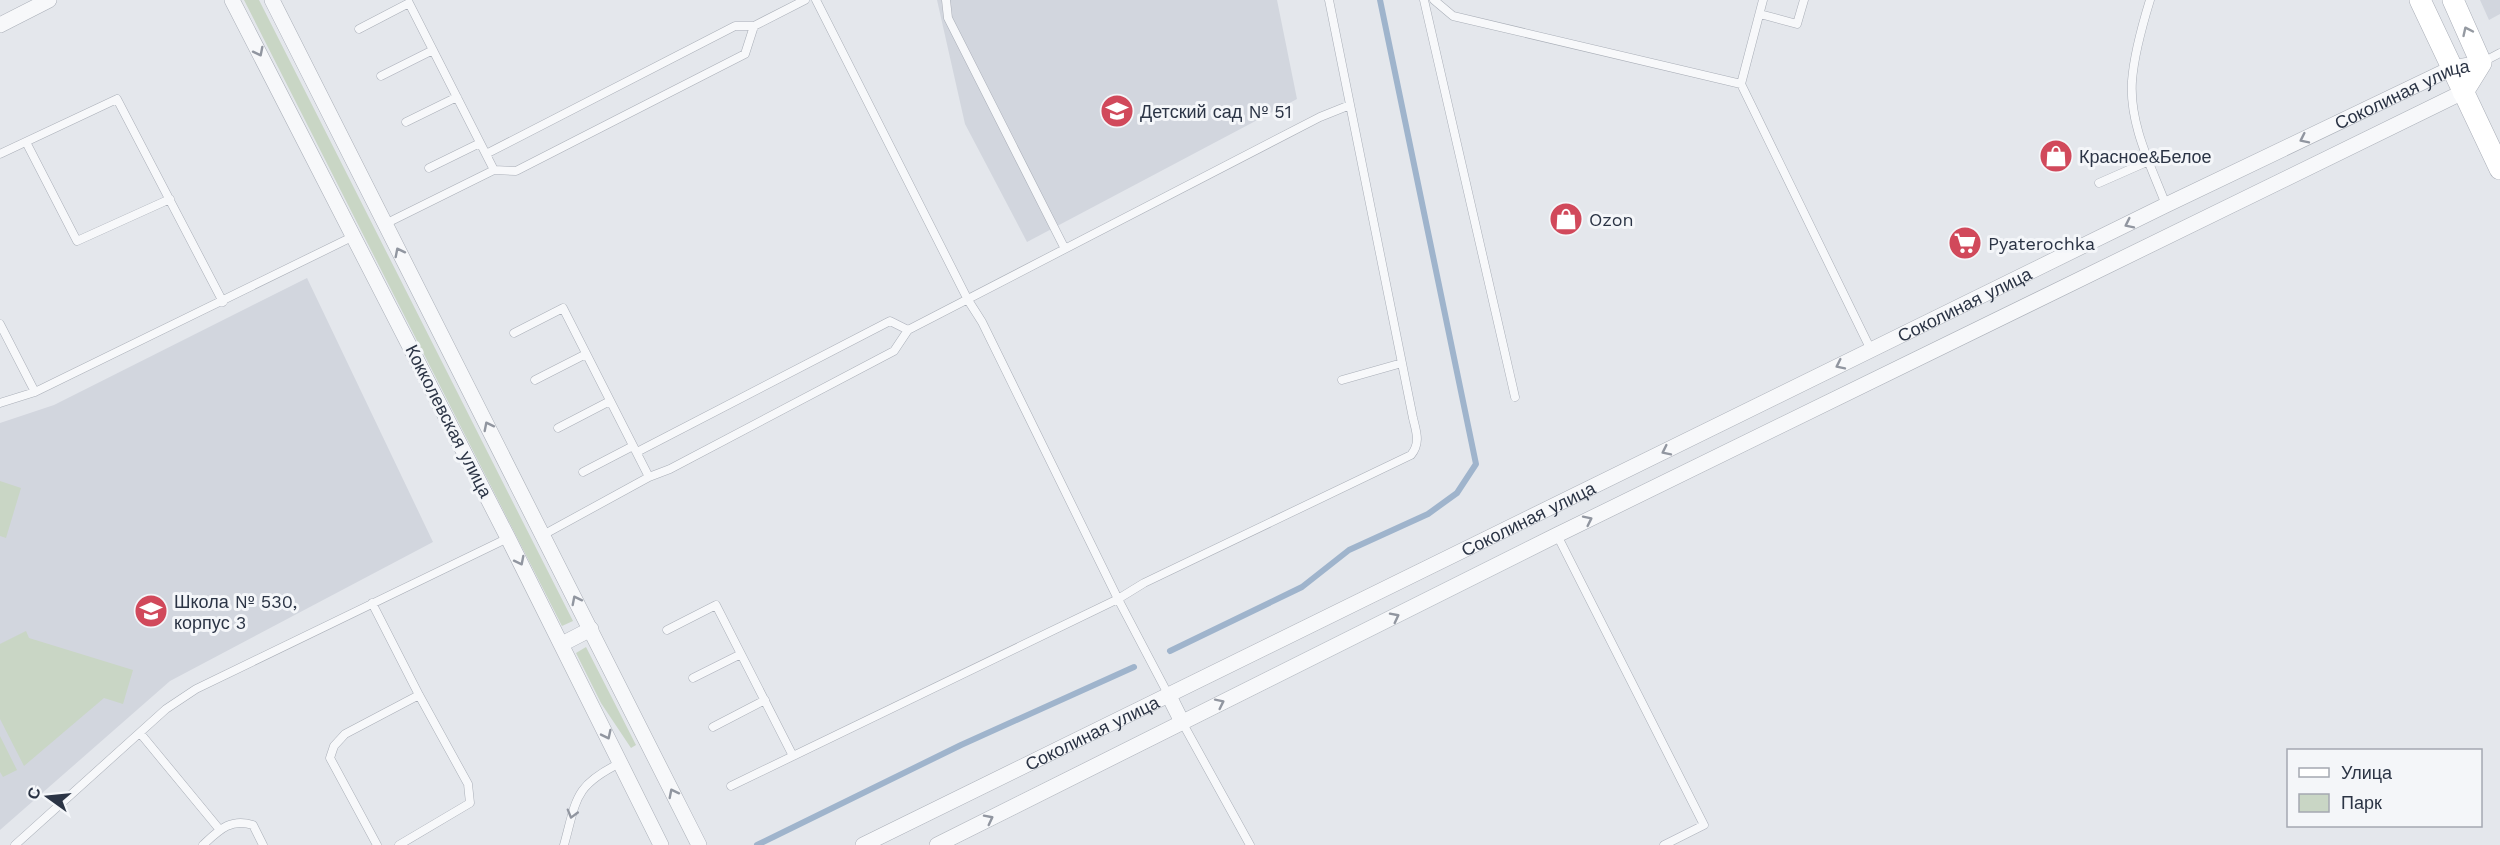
<svg xmlns="http://www.w3.org/2000/svg" width="2500" height="845" viewBox="0 0 2500 845" font-family="'Work Sans',sans-serif">
<style>
.built{fill:#d2d6de}
.green{fill:#c9d6c5}
.lines{fill:none;stroke-linecap:round;stroke-linejoin:round}
.stream{stroke:#9fb4cc;stroke-width:6}
.lane-casing{stroke:#a9aeb7;stroke-width:9}
.street-casing{stroke:#a9aeb7;stroke-width:16}
.secondary-casing{stroke:#a9aeb7;stroke-width:22}
.lane{stroke:#f7f8fa;stroke-width:8}
.street{stroke:#f7f8fa;stroke-width:15}
.secondary{stroke:#fff;stroke-width:21}
.oneway{stroke:#959aa2}
.oneway2{stroke:#9196a0}
.labels{text-anchor:middle;dominant-baseline:central;stroke-width:6;stroke-linejoin:round;paint-order:stroke}
.street-label{font-size:18px;fill:#2b3445;stroke:#f4f6f9}
.poi-label{font-size:18px;fill:#2b3445;stroke:#f4f6f9;text-anchor:start}
</style>
<rect width="100%" height="100%" fill="#e4e7ec"/>
<!-- built -->
<path class="built" d="M937 0H1277L1297 99 1027 242 965 124Z
M2480 0H2500V14L2489 20Z
M307 278 433 542 170 681 0 830V423L54 405Z"/>
<!-- green -->
<path class="green" d="M244 0H259L573 621 562 626Z
M0 481 21 488 6 538 0 536Z
M26 631 29 638 133 670 123 704 104 698 24 766 0 719V644Z
M586 647 636 745 631 748 601 703 576 653Z
M0 736 17 770 3 777 0 772Z"/>
<g class="lines">
<!-- stream -->
<path class="stream" d="M1170 651 1302 587 1349 550 1428 514 1457 493 1476 464 1380 0
M757 845 961 745 1134 667"/>
<defs>
<path id="lane" d="M816 0 968 300 982 322 1118 599 1169 696
M946 0 948 18 1064 247
M1424 0 1515 397
M1434 0 1453 16 1741 84
M1763 0 1741 84 1871 350
M2150 0C2142 26 2134 54 2132 81 2129 124 2151 166 2166 205
M1760 14 1797 24 1804 0
M359 29 409 3 494 170
M2483 62 2500 53
M381 76 433 50
M406 122 457 97
M26 142 77 241 170 199
M0 154 117 99 223 302
M486 154 735 26H754L805 0
M429 168 480 143
M2099 183 2149 161
M385 224 494 170 516 171 745 54 754 26
M0 324 35 392
M514 333 563 308 649 477
M535 380 586 354
M1342 380 1402 363
M0 403 35 392 354 236
M558 428 610 401
M637 452 890 321 908 330
M583 472 633 446
M543 535 649 477 670 469 894 351 908 330 1320 117 1350 105
M1557 535 1704 825 1664 845
M372 603 419 695 468 784 470 803 399 845
M667 630 716 605 793 756
M693 678 741 654
M1182 722 1250 845
M713 727 765 700
M140 733 220 830
M731 786 1118 599 1144 583 1411 455C1421 443 1416 431 1413 418L1329 0
M15 845 166 709 196 689 508 538
M203 845C219 830 230 818 253 825L263 845
M377 845 330 758 334 746 345 734 419 695
M564 845C577 798 574 786 620 763"/>
<g id="street">
<path d="M232 0 508 538 661 845"/>
<path d="M272 0 699 845"/>
<path d="M0 25 49 0"/>
<path d="M562 644 591 629"/>
<path d="M1169 696 1182 722"/>
<path id="s1" d="M863 845 2166 205 2452 68 2481 63"/>
<path d="M937 845 1557 535 2463 92"/>
</g>
<path id="secondary" d="M2420 0 2500 169
M2453 0 2481 63 2463 92"/>
</defs>
<!-- lane casing -->
<use href="#lane" class="lane-casing"/>
<!-- street casing -->
<use href="#street" class="street-casing"/>
<!-- secondary casing -->
<use href="#secondary" class="secondary-casing"/>
<!-- lane -->
<use href="#lane" class="lane"/>
<!-- street -->
<use href="#street" class="street"/>
<!-- secondary -->
<use href="#secondary" class="secondary"/>
</g>
<!-- one-way arrows -->
<defs><path id="oneway-chevron" d="M-2-3.5L2.5 0L-2 3.5" fill="none" stroke-width="1.6" stroke-linecap="round" stroke-linejoin="round" transform="scale(1.5)"/></defs>
<use class="oneway" href="#oneway-chevron" transform="translate(2467 31) rotate(-115)"/>
<g class="oneway2">
<use href="#oneway-chevron" transform="translate(259 52) rotate(63)"/>
<use href="#oneway-chevron" transform="translate(2304 139) rotate(154)"/>
<use href="#oneway-chevron" transform="translate(2129 224) rotate(154)"/>
<use href="#oneway-chevron" transform="translate(399 252) rotate(-117)"/>
<use href="#oneway-chevron" transform="translate(1840 365) rotate(154)"/>
<use href="#oneway-chevron" transform="translate(488 426) rotate(-117)"/>
<use href="#oneway-chevron" transform="translate(1666 451) rotate(154)"/>
<use href="#oneway-chevron" transform="translate(1588 520) rotate(-26)"/>
<use href="#oneway-chevron" transform="translate(520 561) rotate(63)"/>
<use href="#oneway-chevron" transform="translate(576 600) rotate(-117)"/>
<use href="#oneway-chevron" transform="translate(1395 617) rotate(-27)"/>
<use href="#oneway-chevron" transform="translate(1220 703) rotate(-26)"/>
<use href="#oneway-chevron" transform="translate(607 735) rotate(64)"/>
<use href="#oneway-chevron" transform="translate(673 793) rotate(-117)"/>
<use href="#oneway-chevron" transform="translate(572 814) rotate(106)"/>
<use href="#oneway-chevron" transform="translate(989 819) rotate(-27)"/>
</g>
<!-- icons -->
<defs>
<symbol id="school-disc" viewBox="-11 -11 22 22"><circle r="9.5" fill="#d1495b" stroke="#f4f6f9"/><path d="M0-5L7-2L0 1L-7-2ZM-4 1L0 2.5L4 1V4Q0 6-4 4Z" fill="#fff"/></symbol>
<symbol id="shop-disc" viewBox="-11 -11 22 22"><circle r="9.5" fill="#d1495b" stroke="#f4f6f9"/><path d="M-5-2.5h2.3a2.7 3.5 0 0 1 5.4 0H5L5.5 6h-11ZM-1.5-2.5h3a1.5 2.3 0 0 0-3 0Z" fill="#fff"/></symbol>
<symbol id="supermarket-disc" viewBox="-11 -11 22 22"><circle r="9.5" fill="#d1495b" stroke="#f4f6f9"/><path d="M-6-5.5h2.5l.6 2H6L4.5 2H-2.5L-4.4-4H-6ZM-1.5 3.2a1.3 1.3 0 1 0 .1 0ZM3 3.2a1.3 1.3 0 1 0 .1 0Z" fill="#fff"/></symbol>
</defs>
<g fill-rule="evenodd">
<use href="#school-disc" x="1098" y="92" width="38" height="38"/>
<use href="#shop-disc" x="2037" y="137" width="38" height="38"/>
<use href="#shop-disc" x="1547" y="200" width="38" height="38"/>
<use href="#supermarket-disc" x="1946" y="224" width="38" height="38"/>
<use href="#school-disc" x="132" y="592" width="38" height="38"/>
</g>
<g class="labels">
<!-- street labels -->
<g class="street-label">
<text stroke="none"><textPath href="#s1" startOffset="1713">Соколиная улица</textPath></text>
<text stroke="none"><textPath href="#s1" startOffset="1227">Соколиная улица</textPath></text>
<text transform="translate(449 421) rotate(63)">Кокколевская улица</text>
<text stroke="none"><textPath href="#s1" startOffset="741">Соколиная улица</textPath></text>
<text stroke="none"><textPath href="#s1" startOffset="255">Соколиная улица</textPath></text>
</g>
<!-- poi labels -->
<g class="poi-label">
<text x="1140" y="111">Детский сад № 51</text>
<text x="2079" y="156">Красное&amp;Белое</text>
<text x="1589" y="219">Ozon</text>
<text x="1988" y="243">Pyaterochka</text>
<text x="174" y="601">Школа № 530,<tspan x="174" dy="21">корпус 3</tspan></text>
</g>
</g>
<!-- legend -->
<rect x="2287" y="749" width="195" height="78" fill="#f4f6f9" stroke="#a4a8b1" stroke-width="1.5"/>
<rect x="2299" y="768" width="30" height="9" fill="#ffffff" stroke="#a4a8b1" stroke-width="1.5"/>
<text x="2341" y="779" font-size="18" fill="#2b3445">Улица</text>
<rect x="2299" y="794" width="30" height="18" fill="#c9d6c5" stroke="#a4a8b1" stroke-width="1.5"/>
<text x="2341" y="809" font-size="18" fill="#2b3445">Парк</text>
<!-- north arrow -->
<g transform="translate(48 797) rotate(285)" stroke="#f4f6f9" stroke-width="4.5" paint-order="stroke">
<path d="M0-4.5L10 22L0 15L-10 22Z" fill="#2b3445"/>
<text y="-9" font-size="16" font-weight="bold" text-anchor="middle" fill="#2b3445">С</text>
</g>
</svg>
